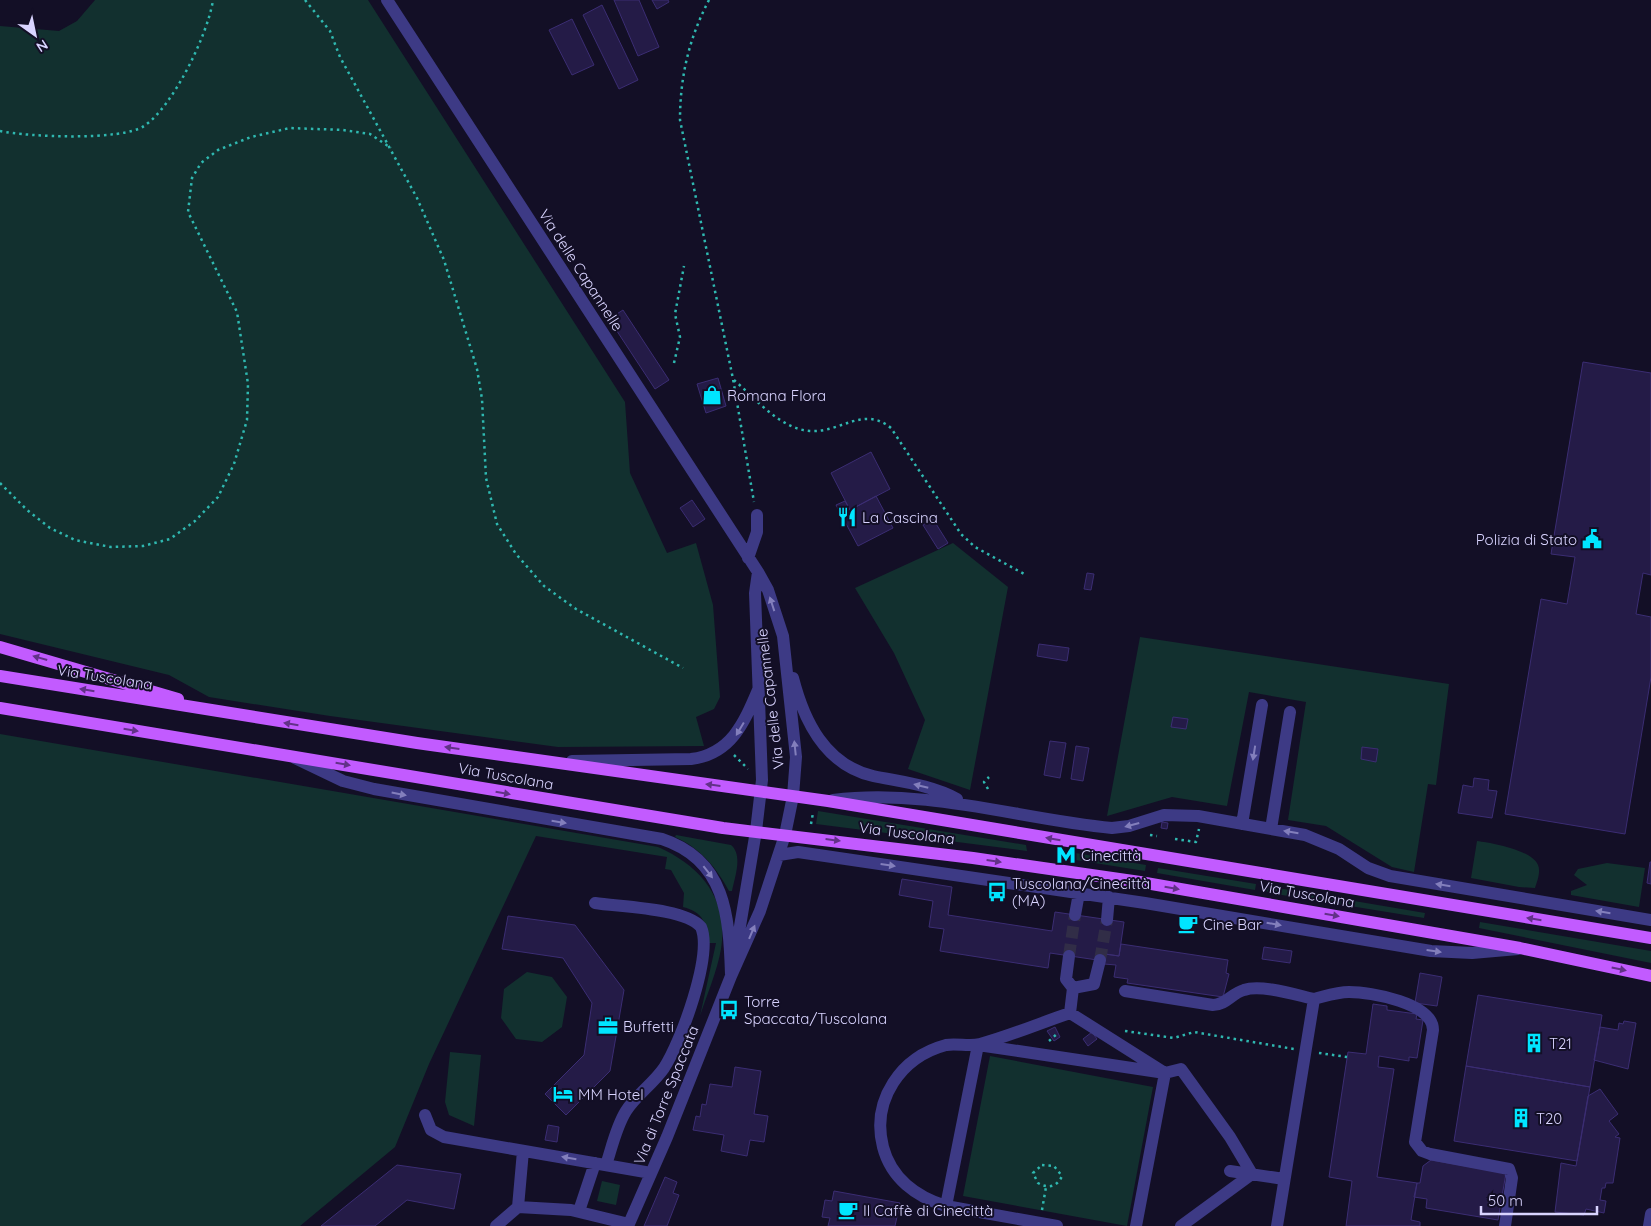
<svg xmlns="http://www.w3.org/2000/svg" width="1651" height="1226" viewBox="0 0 1651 1226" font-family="Quicksand,sans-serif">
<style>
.green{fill:#12302f}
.building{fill:#241b47;stroke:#3b2d73}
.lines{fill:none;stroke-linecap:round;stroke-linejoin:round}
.minor-tunnel{stroke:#312d47;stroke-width:12;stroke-dasharray:12 6;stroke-linecap:butt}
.path{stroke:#2fb8b0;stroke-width:2.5;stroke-dasharray:2.5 4;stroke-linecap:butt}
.minor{stroke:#3d3a85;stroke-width:12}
.major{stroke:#c25bff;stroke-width:12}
.oneway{fill:#837fbc}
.oneway2{fill:#623188}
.labels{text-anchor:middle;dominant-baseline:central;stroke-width:4;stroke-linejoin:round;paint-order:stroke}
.street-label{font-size:15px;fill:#d9d4ff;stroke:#130f26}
.poi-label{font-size:15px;fill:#d9d4ff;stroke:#130f26;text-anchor:start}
</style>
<rect width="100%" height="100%" fill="#130f26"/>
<!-- green -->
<path class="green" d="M95 0H368L625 402 630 473 667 553 696 543 713 605 720 697 714 709 696 717 704 746 558 747 330 716 209 697 169 675 0 634V26L59 31 77 21Z
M953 543 1008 587 970 790 908 769 925 720 894 653 855 588Z
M1140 637 1449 684 1436 785 1428 784 1414 872 1392 867 1326 826 1288 820 1306 702 1249 692 1227 806 1172 797 1107 816Z
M0 734 658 847C701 866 729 899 721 949 717 972 707 994 700 1016L716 943H708C707 923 703 912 683 907L684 893 671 870 665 869 667 857 536 836 429 1064 395 1147 300 1226H0Z
M818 811 1026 845 1027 851 816 824Z
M676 835 731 845C743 855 735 876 732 891H729C717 868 700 848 675 837Z
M1477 841C1492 843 1532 850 1538 865 1541 872 1537 882 1535 888L1519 887 1471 878Z
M1058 850 1146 865 1145 871 1057 857Z
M1607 863 1645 868 1639 907 1571 895V891L1587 885 1574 875 1578 869Z
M1158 868 1256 884 1255 890 1157 873Z
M1266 886 1425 913 1424 918 1276 894 1265 891Z
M1480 922 1651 951V963L1479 928Z
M527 972 552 977 567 997 562 1027 542 1042 516 1039 501 1018 504 989Z
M450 1052 481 1055 474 1126 449 1115 445 1102Z
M990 1056 1153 1087 1127 1226 963 1196Z
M602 1181 620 1185 616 1205 597 1201Z"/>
<!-- building -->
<path class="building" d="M614 0H639L659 47 638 56Z
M652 0H668L669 2 657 9Z
M602 5 638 80 619 89 583 15Z
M572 19 594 65 572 75 549 30Z
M623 310 669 380 655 389 609 319Z
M1583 362 1651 373V575L1643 573 1636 614 1651 617V677L1625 834 1505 814 1541 599 1567 604 1575 557 1551 554Z
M718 378 726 406 706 413 697 384Z
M871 452 890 489 850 510 831 473Z
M876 496 893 528 858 546 836 505 845 501 850 510Z
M692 500 705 519 693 527 680 508Z
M933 519 948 543 938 549 923 525Z
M1087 573 1094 574 1091 590 1084 589Z
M1039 644 1069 648 1067 661 1037 656Z
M1173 717 1188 719 1186 729 1171 727Z
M1050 741 1066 743 1060 778 1044 775Z
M1076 746 1089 748 1083 781 1071 779Z
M1362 747 1378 749 1376 762 1361 759Z
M1474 778 1489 780 1488 790 1497 791 1492 818 1458 813 1463 785 1473 787Z
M1162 822 1168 823 1167 829 1161 828Z
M1650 862H1651V884L1647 883Z
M902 879 952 887 948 915 1052 931 1055 912 1124 922 1119 956 1105 954 1104 961 1050 953 1048 968 940 951 944 929 929 927 933 901 899 895Z
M508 916 575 925 624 990 610 1071 566 1115 545 1094 584 1055 592 1003 563 958 502 949Z
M1121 944 1228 960 1226 973 1229 974 1223 997 1127 983 1128 979 1114 977 1116 965 1104 964 1105 954 1119 956Z
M1264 947 1292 951 1290 963 1262 959Z
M1420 973 1442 977 1437 1006 1415 1003Z
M1478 995 1602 1015 1590 1087 1466 1066Z
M1373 1004 1387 1006V1010L1417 1014 1416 1019 1423 1020 1417 1058 1409 1057V1061L1379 1056 1378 1067 1394 1069 1377 1177 1417 1183 1411 1220 1420 1222V1226H1346L1352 1181 1329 1177 1348 1052 1366 1054Z
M1624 1021 1636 1023 1628 1069 1594 1060 1600 1027 1618 1030 1619 1023 1623 1024Z
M1055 1027 1060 1037 1054 1041 1047 1031Z
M1092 1032 1097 1039 1088 1046 1083 1039Z
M1466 1066 1590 1087 1577 1161 1454 1141Z
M735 1067 761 1071 754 1114 768 1116 764 1142 750 1140 747 1156 721 1151 724 1135 693 1130 696 1116 700 1117 702 1104 706 1105 710 1084 732 1087Z
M1600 1089 1618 1114 1609 1121 1619 1134 1615 1137 1620 1138 1613 1183H1606L1605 1188H1602L1600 1200 1606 1201 1604 1213 1586 1209 1584 1215 1555 1212 1561 1163 1576 1166 1588 1096Z
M548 1125 559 1127 557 1142 545 1140Z
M1431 1160 1506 1173 1498 1220 1426 1208 1427 1199 1414 1197 1417 1183H1420L1423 1166Z
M397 1165 461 1174 454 1209 407 1200 375 1226H321Z
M665 1177 677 1182 673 1193 679 1195 667 1226H644Z
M834 1191 900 1203 895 1226H828L830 1218 822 1217 825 1200 832 1201Z"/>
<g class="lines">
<!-- minor-tunnel -->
<path class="minor-tunnel" d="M1069 956 1075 915
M1100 960 1107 920"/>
<!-- path -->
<path class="path" d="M305 0 330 31 340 57 417 198 444 260 477 369 482 399 486 478 497 524 516 554 544 586 576 609 683 668
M709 0C689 38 680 77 680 120L733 379 754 502
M0 131C28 137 122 141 144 126 173 107 208 34 213 0
M674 363 680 337 675 314 684 266
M734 380C755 398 780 429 810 431 841 433 863 405 891 428L961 534 975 547 1026 575
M0 483 27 510 50 528 75 540 111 547 143 546 170 539 195 521 218 497 234 464 247 420 248 384 237 312 188 212 192 178 201 163 218 150 251 137 290 128 343 130 370 134 391 148
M734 755 748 769
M988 789 984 782 989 777
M811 824 813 813
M1150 835 1157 836
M1175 839 1196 842 1199 829
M1125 1031 1174 1038 1194 1032 1294 1049
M1049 1041 1058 1033
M1319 1053 1347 1057
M1042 1165 1054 1166 1062 1176C1057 1187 1048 1189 1038 1183L1033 1173Z
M1042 1210 1046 1187"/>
<!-- minor -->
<path class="minor" d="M387 0 758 572 768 590 783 636 796 757 793 796 785 835 760 911 731 976 667 1137 628 1226
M748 558 757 532V515
M793 678C804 721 825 765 873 776 902 782 931 785 957 799
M295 758 343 781 374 789 662 839C726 860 729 916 731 974
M572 761 691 759C731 754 744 723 758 690
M833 800C928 788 1019 819 1112 828L1129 826 1164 815 1198 816 1305 835 1339 849 1368 868 1390 876 1651 920
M1242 824 1262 705
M1271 829 1290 712
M779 855 798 852 1145 903 1431 951 1472 953 1518 949
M595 903C620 907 685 908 701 927 713 955 681 1042 664 1068 653 1084 636 1095 626 1111 616 1127 612 1147 606 1165
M1075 915 1079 893
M1107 920 1109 897
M736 950 756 831 762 780 755 593 758 572
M1069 956 1066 979 1073 988
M1125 991 1213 1005C1226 1005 1232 993 1244 990 1261 984 1296 995 1314 999L1277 1226
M1314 999C1326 996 1337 992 1349 992 1371 992 1433 1003 1433 1030L1415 1142 1422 1151 1430 1154 1509 1169 1512 1178 1505 1226
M1070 1013 1165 1073 1181 1069 1230 1137 1252 1174 1181 1226
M425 1115 431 1130 444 1137 651 1173
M1230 1171 1284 1179
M946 1206C916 1197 891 1178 883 1147 871 1100 901 1057 946 1045 957 1043 970 1047 980 1044 1010 1036 1040 1023 1070 1013L1073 988 1094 984 1100 960
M518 1207 571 1210 629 1224
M518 1207 523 1151
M579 1211 595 1163
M496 1226 518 1207
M1057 1226 946 1206 978 1045 1165 1073 1136 1226
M1649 1226 1651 1214"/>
<!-- major -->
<path class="major" d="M0 647 178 699
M0 676 417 743 828 801 1651 938
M0 708 723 828 973 858 1140 882 1520 948 1651 976"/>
</g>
<!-- one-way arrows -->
<defs><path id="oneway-solid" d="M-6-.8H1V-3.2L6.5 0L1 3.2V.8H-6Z" transform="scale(1.25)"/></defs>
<g class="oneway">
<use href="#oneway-solid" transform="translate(772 604) rotate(-108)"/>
<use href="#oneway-solid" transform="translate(740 729) rotate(121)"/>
<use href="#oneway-solid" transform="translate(795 748) rotate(-96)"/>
<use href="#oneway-solid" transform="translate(1254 753) rotate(99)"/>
<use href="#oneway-solid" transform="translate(921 786) rotate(-166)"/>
<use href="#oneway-solid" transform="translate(399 794) rotate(11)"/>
<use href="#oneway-solid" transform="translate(559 822) rotate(9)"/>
<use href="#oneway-solid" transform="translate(1132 825) rotate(165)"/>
<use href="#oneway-solid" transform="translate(1291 832) rotate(-171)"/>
<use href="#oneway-solid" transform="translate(888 865) rotate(8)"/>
<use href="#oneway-solid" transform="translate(708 872) rotate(52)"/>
<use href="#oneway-solid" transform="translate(1443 885) rotate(-171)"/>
<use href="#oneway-solid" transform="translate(1603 912) rotate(-171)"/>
<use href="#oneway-solid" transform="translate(1274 924) rotate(10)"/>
<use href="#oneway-solid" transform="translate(752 932) rotate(-67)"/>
<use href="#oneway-solid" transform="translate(1434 951) rotate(8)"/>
<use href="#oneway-solid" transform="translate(569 1158) rotate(-170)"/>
</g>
<g class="oneway2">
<use href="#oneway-solid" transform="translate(40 658) rotate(-164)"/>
<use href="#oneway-solid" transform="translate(87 690) rotate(-171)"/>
<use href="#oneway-solid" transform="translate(291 724) rotate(-171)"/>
<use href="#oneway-solid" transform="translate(131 730) rotate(9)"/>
<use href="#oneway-solid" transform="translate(452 748) rotate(-172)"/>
<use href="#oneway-solid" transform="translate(343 764) rotate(10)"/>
<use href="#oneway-solid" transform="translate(713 785) rotate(-173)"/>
<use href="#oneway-solid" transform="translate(503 793) rotate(10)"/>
<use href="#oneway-solid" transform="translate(1053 839) rotate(-170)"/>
<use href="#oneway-solid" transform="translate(833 840) rotate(7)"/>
<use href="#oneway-solid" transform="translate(994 861) rotate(8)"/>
<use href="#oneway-solid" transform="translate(1172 888) rotate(10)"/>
<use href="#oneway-solid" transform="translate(1332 915) rotate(10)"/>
<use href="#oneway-solid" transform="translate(1534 919) rotate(-171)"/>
<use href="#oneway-solid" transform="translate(1619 969) rotate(12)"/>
</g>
<!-- icons -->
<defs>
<symbol id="shop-bare" viewBox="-9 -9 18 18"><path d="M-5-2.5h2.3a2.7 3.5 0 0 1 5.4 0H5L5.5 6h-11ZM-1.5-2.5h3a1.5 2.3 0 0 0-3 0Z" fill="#00e5ff" stroke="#130f26" stroke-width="2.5" paint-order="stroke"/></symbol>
<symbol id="restaurant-bare" viewBox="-9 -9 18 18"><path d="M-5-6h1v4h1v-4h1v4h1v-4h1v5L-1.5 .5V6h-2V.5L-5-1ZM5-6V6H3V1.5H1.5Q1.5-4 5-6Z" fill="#00e5ff" stroke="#130f26" stroke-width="2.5" paint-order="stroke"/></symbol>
<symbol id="civic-bare" viewBox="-9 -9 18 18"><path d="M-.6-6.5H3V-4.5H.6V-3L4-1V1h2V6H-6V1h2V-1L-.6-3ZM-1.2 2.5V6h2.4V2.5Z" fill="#00e5ff" stroke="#130f26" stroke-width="2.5" paint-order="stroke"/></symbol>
<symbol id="metro-bare" viewBox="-9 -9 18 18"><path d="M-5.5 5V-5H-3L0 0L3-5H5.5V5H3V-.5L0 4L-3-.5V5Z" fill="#00e5ff" stroke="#130f26" stroke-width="2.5" paint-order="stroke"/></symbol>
<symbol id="bus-bare" viewBox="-9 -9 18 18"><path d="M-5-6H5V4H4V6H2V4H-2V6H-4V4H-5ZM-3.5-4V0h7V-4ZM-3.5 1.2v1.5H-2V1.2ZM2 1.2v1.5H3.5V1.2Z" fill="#00e5ff" stroke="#130f26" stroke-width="2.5" paint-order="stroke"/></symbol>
<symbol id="cafe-bare" viewBox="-9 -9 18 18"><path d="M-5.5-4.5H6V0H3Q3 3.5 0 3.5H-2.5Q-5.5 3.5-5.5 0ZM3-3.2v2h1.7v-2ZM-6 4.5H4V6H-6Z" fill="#00e5ff" stroke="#130f26" stroke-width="2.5" paint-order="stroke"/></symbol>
<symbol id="office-bare" viewBox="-9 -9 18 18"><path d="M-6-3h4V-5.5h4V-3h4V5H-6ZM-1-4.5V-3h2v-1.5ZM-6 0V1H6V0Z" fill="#00e5ff" stroke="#130f26" stroke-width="2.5" paint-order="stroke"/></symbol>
<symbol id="building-bare" viewBox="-9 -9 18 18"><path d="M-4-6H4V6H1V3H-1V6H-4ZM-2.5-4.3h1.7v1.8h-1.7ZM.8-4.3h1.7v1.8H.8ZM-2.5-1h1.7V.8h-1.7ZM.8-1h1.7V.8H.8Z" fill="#00e5ff" stroke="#130f26" stroke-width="2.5" paint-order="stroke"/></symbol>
<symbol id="hotel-bare" viewBox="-9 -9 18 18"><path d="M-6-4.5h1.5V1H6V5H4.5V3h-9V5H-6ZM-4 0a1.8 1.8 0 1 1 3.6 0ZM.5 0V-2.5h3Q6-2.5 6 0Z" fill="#00e5ff" stroke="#130f26" stroke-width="2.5" paint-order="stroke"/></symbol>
</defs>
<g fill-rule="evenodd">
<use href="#shop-bare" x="698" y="381" width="28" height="28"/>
<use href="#restaurant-bare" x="833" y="503" width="28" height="28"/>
<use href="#civic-bare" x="1578" y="525" width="28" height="28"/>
<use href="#metro-bare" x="1052" y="841" width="28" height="28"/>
<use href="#bus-bare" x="983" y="878" width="28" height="28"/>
<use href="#cafe-bare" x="1174" y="910" width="28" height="28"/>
<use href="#bus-bare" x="715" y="996" width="28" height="28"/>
<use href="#office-bare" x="594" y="1012" width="28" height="28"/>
<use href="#building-bare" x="1520" y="1029" width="28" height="28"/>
<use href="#hotel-bare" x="549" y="1080" width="28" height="28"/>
<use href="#building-bare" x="1507" y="1104" width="28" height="28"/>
<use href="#cafe-bare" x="834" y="1196" width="28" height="28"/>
</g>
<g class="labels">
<!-- street labels -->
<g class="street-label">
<text transform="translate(581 270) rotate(57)">Via delle Capannelle</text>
<text transform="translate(105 677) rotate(9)">Via Tuscolana</text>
<text transform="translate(770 699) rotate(-97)">Via delle Capannelle</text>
<text transform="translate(506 776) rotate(10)">Via Tuscolana</text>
<text transform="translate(907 833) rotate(7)">Via Tuscolana</text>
<text transform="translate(1307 894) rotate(10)">Via Tuscolana</text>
<text transform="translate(666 1095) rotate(-68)">Via di Torre Spaccata</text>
</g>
<!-- poi labels -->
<g class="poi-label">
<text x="727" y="395">Romana Flora</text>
<text x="862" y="517">La Cascina</text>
<text x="1577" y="539" text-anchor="end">Polizia di Stato</text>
<text x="1081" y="855">Cinecittà</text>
<text x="1012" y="883">Tuscolana/Cinecittà<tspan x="1012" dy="17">(MA)</tspan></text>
<text x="1203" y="924">Cine Bar</text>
<text x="744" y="1001">Torre<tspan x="744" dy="17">Spaccata/Tuscolana</tspan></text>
<text x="623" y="1026">Buffetti</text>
<text x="1549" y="1043">T21</text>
<text x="578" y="1094">MM Hotel</text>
<text x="1536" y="1118">T20</text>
<text x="863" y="1210">Il Caffè di Cinecittà</text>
</g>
</g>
<!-- north arrow -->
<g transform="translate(35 35) rotate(147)" stroke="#130f26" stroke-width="4" paint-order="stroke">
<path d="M0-4L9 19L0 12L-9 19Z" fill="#d9d4ff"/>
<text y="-8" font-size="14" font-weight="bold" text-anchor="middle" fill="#d9d4ff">N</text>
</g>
<!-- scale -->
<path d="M1481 1206v8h116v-8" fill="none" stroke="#d9d4ff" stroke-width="2.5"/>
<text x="1488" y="1206" font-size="15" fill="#d9d4ff" stroke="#130f26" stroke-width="4" paint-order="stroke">50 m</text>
</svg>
